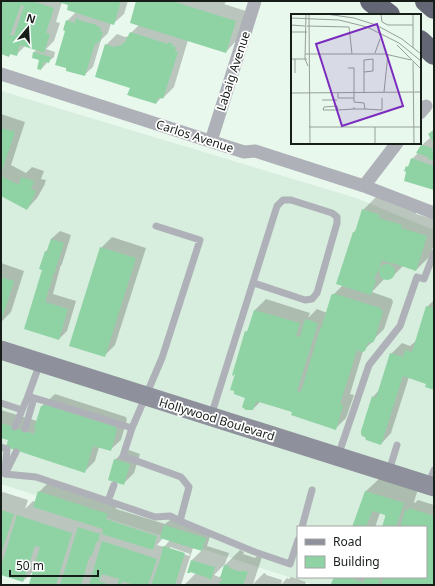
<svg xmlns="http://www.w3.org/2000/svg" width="435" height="586" viewBox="0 0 435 586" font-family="'Noto Sans',sans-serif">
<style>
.built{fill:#d7eddd;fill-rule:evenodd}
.shadow{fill:#0003;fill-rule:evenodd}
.building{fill:#8fd3a5;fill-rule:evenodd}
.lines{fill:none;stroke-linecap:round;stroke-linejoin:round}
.lane{stroke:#afb1b8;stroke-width:7}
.street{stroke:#afb1b8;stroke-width:13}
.secondary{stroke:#8e919b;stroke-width:19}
.highway{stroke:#636674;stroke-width:22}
.labels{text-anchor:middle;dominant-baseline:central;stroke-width:3.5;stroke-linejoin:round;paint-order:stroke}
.street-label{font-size:12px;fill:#171d19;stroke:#fff}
.inset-road{fill:none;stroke:#95a098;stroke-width:1}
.view{fill:#7b2cbf;fill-opacity:0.15;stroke:#7b2cbf;stroke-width:2}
.inset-edge{fill:none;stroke:#171d19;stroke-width:2}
</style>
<rect width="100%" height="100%" fill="#e9f8ed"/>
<!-- built -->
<path class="built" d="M1 91 356 198 434 230V585H314L1 484ZM298 527H426V577H298Z"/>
<!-- shadow -->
<path class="shadow" d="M1 1H128L124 14 113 24 111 23 108 33 101 40 93 67 84 75 67 30V21L76 12 69 5 62 2 56 22 60 23 54 41 46 49 55 52 54 57 48 62H47L46 64 41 69 40 60 33 57 34 52 37 49 25 46 16 55 11 53 9 56 1 53Z
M137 1H227L224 4 246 11 236 41 226 52 188 40 174 87 163 98 162 97 156 103 131 87 106 45 117 34 125 37 129 36 131 33 139 25Z
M1 114 25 122 11 165 26 173 32 167 44 171 41 179 46 180 44 186 37 198 27 209 1 195Z
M434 129V189L407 167 410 164 412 159 418 153 422 145 431 137 429 134Z
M378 195 416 210V214L434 219V244L430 256 416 270 403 266 391 278H385L372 292 392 299 393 302 384 329 376 337 375 339 363 351 350 394 354 395 346 418 335 429 293 411 261 401 253 409 246 397V332L250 328 255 310 266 299 310 313 308 318 317 309 327 313 332 296 343 285 354 232 357 229 363 210Z
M60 231 71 235 62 264 60 267V268L53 294 76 301 67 331 59 339 25 328 43 270 46 251 49 249 51 239Z
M112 237 146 248 115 345 104 356 101 248Z
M1 263 24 271 11 312 1 322Z
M434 300V389L427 383 409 377 391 433 381 444 373 397 379 390 391 354 402 343 410 346 417 340 427 307Z
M55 394 126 417V418L127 419 121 440 110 450 99 447 95 461 84 472 10 439 1 437V410L37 421 42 406Z
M126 449 140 454 134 473 123 484 115 460Z
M381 477 418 489 414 502 415 503 418 500 434 505V585H338L335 577H426V527H383L386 517 385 514 380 513 375 527H353L366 491Z
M50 481 118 503 116 509 165 524 170 520 211 533 207 546 229 553 225 564 214 575 219 577 221 576 225 565 240 550 244 552 243 554 255 558 257 556 262 557 253 584 264 573 266 574V575L282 580 281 585H184L196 573 192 560 202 550 193 548 181 585H89V584L88 585H61L62 583 59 585H35L34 571 23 581 1 574V570L3 563 1 565V494L3 492 28 500 25 509 33 501 36 502 39 492ZM163 538 170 540 164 547 157 545ZM170 547 190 554 189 556 170 549Z
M291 577 306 582 305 585H281L287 578 289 579Z"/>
<!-- building -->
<path class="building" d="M1 1H32L54 8 46 33 50 34 44 53 20 45 17 56 10 54 9 57 1 54ZM21 5 24 6 14 36 10 35Z
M55 1 86 2V1H121L114 25 67 10 68 5Z
M136 1H172L236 21 226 53 130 23Z
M76 18 79 19 78 20 97 25 96 26 101 27 100 31 103 32 100 42 98 41 97 44H95L85 76 66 71V68L55 65 65 31 63 30 66 20 75 23Z
M130 32 168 44 169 42 173 44 172 46 176 47 175 51 178 52 163 99 159 97 156 104 127 95 130 88 95 77 105 44 114 47 121 45 125 42Z
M33 52 51 57 49 63 44 62 41 70 37 69 39 60 32 58Z
M1 128 15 132 1 174Z
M434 130V144L428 134Z
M421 145 433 148 432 151 434 152V161L428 159V157L416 153Z
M411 158 434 166V190L404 181 406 172 404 171 406 166 408 167Z
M1 176 19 185 21 177 34 181 31 189 36 191 33 198 27 210 1 196Z
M362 209 380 215 379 218 402 225 401 228 427 236 416 271 393 263V264L382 260 378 272H377L374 279 376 280 371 295 336 284 353 232H355Z
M51 239 64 243 54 274H53L52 276H53L45 302 68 309 59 340 24 329 42 270 39 269 45 251 49 252V250H47Z
M100 247 136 258 105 357 69 346Z
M379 272a8 8 0 1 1 16 0a8 8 0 1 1-16 0Z
M1 277 14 281 1 322Z
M332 294H335L380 308 383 312 374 341 372 343 368 342 365 351 362 352 357 350 340 404 343 405V406L336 430 291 415 292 412 259 402H256L253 410H246L242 407 245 398 234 394V391L230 390 235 374H234V376L232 375 245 331 247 332 254 310 300 323 296 336 300 337 305 319 318 323 297 391 301 392 316 342 321 327H322V325L331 296Z
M426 306 434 308V390L425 387 426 384 403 376 381 445 366 440 365 437 362 436 361 434V431L372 396 376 398 390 353 403 357 405 350 412 352Z
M44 404 116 427V429L117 430 111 451 93 446 85 473 6 447 8 440 1 438V423L34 434 36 429 34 428 41 406H43Z
M114 459 130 464 124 485 108 480Z
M38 491 108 514 106 519 157 536 153 550 102 534 103 529 33 507Z
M365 491 404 503 396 527H382L385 517V515L373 511 372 512 366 527H352Z
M409 508 434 516V585H381L384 577H426V527H400L405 510 408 511Z
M1 510 14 514 1 554Z
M17 515 72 533 56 585H32L29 584 40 547 35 546 23 582 1 575V567Z
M164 525 206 538 202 551 160 538Z
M78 527 100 534 98 542H96L92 556 90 555 81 585H60Z
M102 541 157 559 148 585H135L122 581 121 585H117L119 579 102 574 99 581 110 585H89Z
M163 546 185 553 175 585H151L160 560Z
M191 560 215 567 211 580 208 579 209 578 190 572V573H187Z
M224 565 230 566 229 568 241 572V570L248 572 243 585H219L220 581H222V579L220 578Z
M334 577H349L363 583 366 577H380L378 585H335L331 584Z"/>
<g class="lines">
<!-- lane -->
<path class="lane" d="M40 363 28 396 132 428 162 358 200 240 156 226
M1 403 22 410
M211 416 277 206 283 200H291L332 213 337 217V223L317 293 312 299 305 300 254 283
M15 427 28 396
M132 428 123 456 181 477 189 487 180 521 255 552 290 564 298 540
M25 429 34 398
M1 447 7 449 5 470
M16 452 5 474 36 477 108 501
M338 456 369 365 400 326 417 277 424 279 434 253
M389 471 397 445
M114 485 108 501 155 517 170 516 180 521
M428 485 434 470
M302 527 312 490"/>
<!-- street -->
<path class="street" d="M1 74 244 152 255 151 364 186 434 213
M420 113 426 106
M211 141 255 1
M364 186 397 143"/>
<!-- secondary -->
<path class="secondary" d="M1 350 434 487"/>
<!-- highway -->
<path class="highway" d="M371 1 389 15
M426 1 434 8
M420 41 434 54"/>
</g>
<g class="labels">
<!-- street labels -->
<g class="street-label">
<text transform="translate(233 71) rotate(-72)">Labaig Avenue</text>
<text transform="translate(195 136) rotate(18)">Carlos Avenue</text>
<text transform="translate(217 419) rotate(17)">Hollywood Boulevard</text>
</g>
</g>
<!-- overview -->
<g transform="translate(291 14)">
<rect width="130" height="130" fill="#e9f8ed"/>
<path class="inset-road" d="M15 0 14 45 17 52M18 0 19 130M35 0 63 4 85 11 111 25 130 40M90 0 91 8 97 11H122M122 0V34M0 4 48 6 76 13 108 29 130 47M0 11 14 12M16 12 58 13 61 40M0 18H16M106 31 130 55M84 39 89 25M14 40H94L120 46M0 45H16M4 45V59M122 48 123 130M73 58 82 57V45L73 46V78M93 78 97 40M0 79 130 78M47 79V84H63V54H57M63 84V88L73 89 74 95 91 96V84M31 86H46M46 92 47 96H32L33 93ZM63 93V95H74M47 96 63 95M18 113H130M84 113V130"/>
<path class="view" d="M86 10 112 92 51 112 25 30Z"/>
<rect width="130" height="130" class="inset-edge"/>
</g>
<!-- border -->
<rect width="435" height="586" fill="none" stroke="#171d19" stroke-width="4"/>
<!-- legend -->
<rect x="297" y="526" width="130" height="52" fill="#ffffff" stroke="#a2a5a3"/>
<rect x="305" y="539" width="20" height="6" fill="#8e919b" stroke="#a2a5a3"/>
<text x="333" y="546" font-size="12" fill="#171d19">Road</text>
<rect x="305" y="556" width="20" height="12" fill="#8fd3a5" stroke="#a2a5a3"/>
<text x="333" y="566" font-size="12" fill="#171d19">Building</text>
<!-- north arrow -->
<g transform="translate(28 28) rotate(18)" stroke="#ffffff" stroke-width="3" paint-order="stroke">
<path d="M0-3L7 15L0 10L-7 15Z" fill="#171d19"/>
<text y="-6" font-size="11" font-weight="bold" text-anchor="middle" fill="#171d19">N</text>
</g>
<!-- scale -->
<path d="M10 570v6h88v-6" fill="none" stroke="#171d19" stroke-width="2"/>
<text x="16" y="570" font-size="12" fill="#171d19" stroke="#ffffff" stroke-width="3" paint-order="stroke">50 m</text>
</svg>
